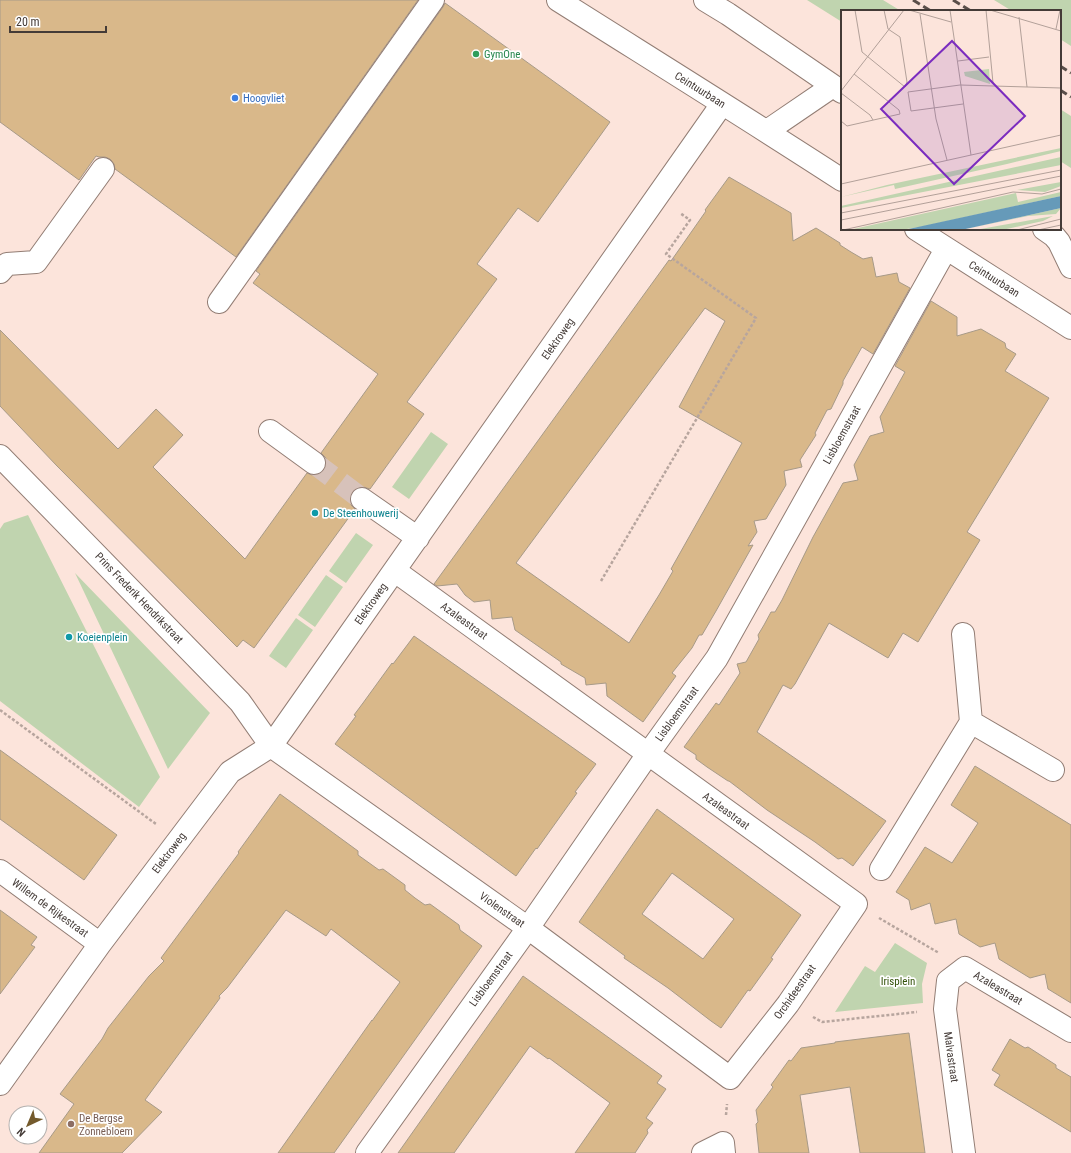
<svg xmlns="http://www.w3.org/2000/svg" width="1071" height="1153" viewBox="0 0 1071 1153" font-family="'Roboto Condensed',sans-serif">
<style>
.green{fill:#c0d4af}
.building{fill:#d9b88a;stroke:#a79a88;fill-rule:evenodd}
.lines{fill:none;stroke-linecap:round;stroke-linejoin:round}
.minor-tunnel{stroke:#d7c2ba;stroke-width:22;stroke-dasharray:22 11;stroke-linecap:butt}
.minor-casing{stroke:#927d74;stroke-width:24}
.path{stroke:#b7a59e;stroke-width:2.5;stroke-dasharray:3 2;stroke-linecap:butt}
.minor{stroke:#fff;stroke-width:22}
.rail{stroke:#5a4f4a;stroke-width:3;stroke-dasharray:8 4;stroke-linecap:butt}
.leisure-dot{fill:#2e9e5b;stroke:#fff;stroke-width:1.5}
.shop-dot{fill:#3f7fe0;stroke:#fff;stroke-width:1.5}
.culture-dot{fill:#0f9aa8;stroke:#fff;stroke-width:1.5}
.education-dot{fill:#8d6e63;stroke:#fff;stroke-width:1.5}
.labels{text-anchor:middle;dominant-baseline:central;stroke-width:3.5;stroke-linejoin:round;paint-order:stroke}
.leisure-label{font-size:11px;fill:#27864d;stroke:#fff;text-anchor:start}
.street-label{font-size:11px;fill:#443b37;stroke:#fff}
.shop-label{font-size:11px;fill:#366cbe;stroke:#fff;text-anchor:start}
.culture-label{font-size:11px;fill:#0d838f;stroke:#fff;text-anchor:start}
.park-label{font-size:11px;fill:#34520a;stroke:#fff}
.education-label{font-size:11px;fill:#785e54;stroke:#fff;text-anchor:start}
.inset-road{fill:none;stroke:#b2a099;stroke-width:1}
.view{fill:#7b2cbf;fill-opacity:0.15;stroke:#7b2cbf;stroke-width:2}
.inset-edge{fill:none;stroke:#443b37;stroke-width:2}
</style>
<rect width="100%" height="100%" fill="#fce4db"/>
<!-- green -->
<path class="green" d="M807 0H883L901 11H842V22Z
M994 0H1071V46L1060 39V11H1012Z
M1060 109 1071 116V168L1060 161Z
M431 432 448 444 409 499 392 487Z
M28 515 160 777 139 807 0 701V529L4 523Z
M356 533 373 545 346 583 329 571Z
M75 573 210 713 168 769Z
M326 575 343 587 315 627 298 615Z
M296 618 313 630 286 668 269 656Z
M895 943 927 963 922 984 923 1003 835 1012 865 966 875 972Z"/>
<!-- building -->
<path class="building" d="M0 0H418L236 257 115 169 114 164 110 159 105 157H99L96 156 79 180 0 122Z
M445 3 610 122 538 222 518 208 477 264 497 279 407 402 424 414 370 489 363 487 357 488 352 492 350 498 351 505 355 509 254 648 243 640 237 647 57 466 0 406V330L118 449 156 409 183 435 153 467 245 559 307 473 312 475H319L324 470 326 465V458L321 453 378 374 253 283 260 274 256 271 443 7Z
M729 177 791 213 793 241 816 228 840 243V245L851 252 863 259 872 257 876 277 897 273 899 282 910 288 873 354 862 347 843 381V384L831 409 827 410 815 433 816 435 800 460 802 467 784 471 786 485 766 519 754 521 757 532 748 546 753 545 716 611 702 635H699L692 648 672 673 676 676 643 722 607 696 606 683 586 685 585 678 561 664V662L515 630 512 617 492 619 490 600 474 602 465 595 457 584 437 586 434 584 669 260 671 261 706 211 705 210ZM705 308 725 321 679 407 742 443 671 569 673 571 659 595 629 643 516 563 578 479Z
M931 301 957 317V336L981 329 1005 343 1006 348 1016 354 1005 371 1049 398 967 532 980 540 918 642 903 633 888 658 829 623 795 684 791 689 783 685 757 732 886 821 853 866 842 858 838 859 815 842 767 810 729 781H728L707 767 696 759V755L684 747 716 703 719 705 740 673 737 664 746 662 759 639 758 635 764 625 771 612H775L782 600 813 537 843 483 858 480 854 465 870 436 884 432 880 417 905 372 895 366Z
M414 636 596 764 575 792 577 793 537 849 536 848 516 876 335 744 356 716 354 715 363 703 392 663 393 664Z
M0 750 117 835 84 880 0 819Z
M975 766 1071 825V1003L1048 989 1045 974 1030 978 999 959 995 943 980 947 959 934 956 919 935 924 930 903 911 910 909 900 896 892 925 847 952 863 978 823 951 805Z
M280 794 358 851V855L379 870 383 869 405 885V890L415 898 425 905 430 904 459 925 460 930 482 946 334 1153H278L372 1020V1021L400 982 331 929 326 936 286 910 227 988 219 996 220 998 145 1100 162 1112 122 1153H39L74 1104 60 1094 102 1039 108 1028 149 976 164 961 161 958 239 853 238 852Z
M657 809 801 915 771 958 773 959 750 991 748 990 721 1028 711 1021 668 988 624 958 625 956 579 922ZM672 873 734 919 703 959 642 914Z
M0 910 37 937 31 945 35 947 0 994Z
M523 976 662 1076 657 1083 666 1089 646 1118 653 1123 647 1130 648 1133 635 1153H575L610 1103 549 1058 548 1059 530 1046 454 1153H398Z
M909 1033 925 1153H860L850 1087 800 1095 809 1153H759L756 1124 758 1122 756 1110 773 1087 771 1085 789 1060 791 1061 801 1048 835 1043V1042Z
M1010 1039 1025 1048 1028 1047 1056 1065V1068L1071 1077V1132L994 1085 1000 1075 992 1070Z"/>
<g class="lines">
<!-- minor-tunnel -->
<path class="minor-tunnel" d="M314 463 362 499"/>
<defs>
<path id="minor" d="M558 0C653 60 748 119 842 180
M705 0 728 14 842 92
M767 131 833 86
M916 229 1071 328
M1044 229 1054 236 1059 242 1071 267
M0 272 7 264 36 262 103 169
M219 302 433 0
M270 431 314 463
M0 456 240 702 271 746 528 928 730 1078 788 1004 856 904 395 571
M362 499 418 538
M971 722 1053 770
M881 869 971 722 963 634
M0 871 100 944
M0 1084 100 944 230 772 271 746 722 104
M367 1153 528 928 648 754 717 658 946 249
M703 1153 723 1143 724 1153
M964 1153 945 1009 948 981 965 968 1071 1031"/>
</defs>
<!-- minor casing -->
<use href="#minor" class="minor-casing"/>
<!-- path -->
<path class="path" d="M601 581 756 318 666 254 690 220 680 213
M0 710 156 824
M879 918 939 953
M813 1017 822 1022 917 1012
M726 1115 727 1104"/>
<!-- minor -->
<use href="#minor" class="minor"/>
<!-- rail -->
<path class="rail" d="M913 0 931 11
M953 0 971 11
M1060 66 1071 73
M1060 90 1071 97"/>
</g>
<!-- markers -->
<circle class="leisure-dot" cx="476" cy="54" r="4"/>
<circle class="shop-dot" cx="235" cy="98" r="4"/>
<g class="culture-dot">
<circle cx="315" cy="513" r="4"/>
<circle cx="69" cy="637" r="4"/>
</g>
<circle class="education-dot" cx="71" cy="1124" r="4"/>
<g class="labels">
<!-- leisure labels -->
<g class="leisure-label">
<text x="484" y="54">GymOne</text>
</g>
<!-- street labels -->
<g class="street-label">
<text transform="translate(700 90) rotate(32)">Ceintuurbaan</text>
<text transform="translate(994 279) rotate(32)">Ceintuurbaan</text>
<text transform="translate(558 339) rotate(-55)">Elektroweg</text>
<text transform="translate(842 435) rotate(-61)">Lisbloemstraat</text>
<text transform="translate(139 598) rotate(46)">Prins Frederik Hendrikstraat</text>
<text transform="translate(371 604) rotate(-55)">Elektroweg</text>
<text transform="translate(464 621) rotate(36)">Azaleastraat</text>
<text transform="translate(677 714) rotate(-54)">Lisbloemstraat</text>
<text transform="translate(726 811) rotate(36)">Azaleastraat</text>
<text transform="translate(169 853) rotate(-53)">Elektroweg</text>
<text transform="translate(50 908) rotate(36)">Willem de Rijkestraat</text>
<text transform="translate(502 910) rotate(35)">Violenstraat</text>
<text transform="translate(491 979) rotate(-54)">Lisbloemstraat</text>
<text transform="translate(998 988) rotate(31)">Azaleastraat</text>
<text transform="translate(795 992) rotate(-55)">Orchideestraat</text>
<text transform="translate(951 1057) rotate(82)">Malvastraat</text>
</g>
<!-- shop labels -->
<g class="shop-label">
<text x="243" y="98">Hoogvliet</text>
</g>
<!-- culture labels -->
<g class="culture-label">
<text x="323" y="513">De Steenhouwerij</text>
<text x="77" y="637">Koeienplein</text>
</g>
<!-- park labels -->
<g class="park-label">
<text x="898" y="981">Irisplein</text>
</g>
<!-- education labels -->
<g class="education-label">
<text x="79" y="1118">De Bergse<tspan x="79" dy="13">Zonnebloem</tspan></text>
</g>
</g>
<!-- overview -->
<g transform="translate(841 10)">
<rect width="220" height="220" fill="#fce4db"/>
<path d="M148 59 149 74 124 66 123 62ZM220 138V141L166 154 54 179 53 175 0 187 46 175ZM220 147V155L0 198V196ZM220 172V176L204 182 176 180ZM220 182V186L79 217 59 220H8L175 183 177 192ZM220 198 215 204 187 206 120 220ZM212 206 202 211 161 220H134Z" fill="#c0d4af"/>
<path d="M220 186V198L120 220H63Z" fill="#669ab9"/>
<path class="inset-road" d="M14 0 21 42 64 77 66 72 59 27 47 19 43 0M68 0 110 12M109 0 130 145M145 0 152 73M149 0 220 21M79 4 95 109 106 150M178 7 186 77M215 19 219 0M117 51 148 47M0 81 63 0M0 83 29 105 32 110M122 94 70 101 67 82 119 75 220 78M0 111 6 116 59 104 58 100 13 64M0 174 220 125M0 203 220 160M0 210 220 166M2 220 172 182 201 184 220 179M176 220 220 209M197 220 220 215"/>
<path class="view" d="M111 31 184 106 113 174 40 99Z"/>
<rect width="220" height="220" class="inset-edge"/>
</g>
<!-- north arrow -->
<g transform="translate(28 1125) rotate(224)"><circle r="19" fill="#ffffff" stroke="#b4b1af"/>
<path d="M0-3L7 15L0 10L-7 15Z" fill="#745a2c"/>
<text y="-6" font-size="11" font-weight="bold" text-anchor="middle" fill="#443b37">N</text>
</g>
<!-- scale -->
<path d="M10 26v6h96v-6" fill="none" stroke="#443b37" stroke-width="2"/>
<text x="16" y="26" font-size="12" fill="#443b37" stroke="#ffffff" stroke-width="3" paint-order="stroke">20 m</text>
</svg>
